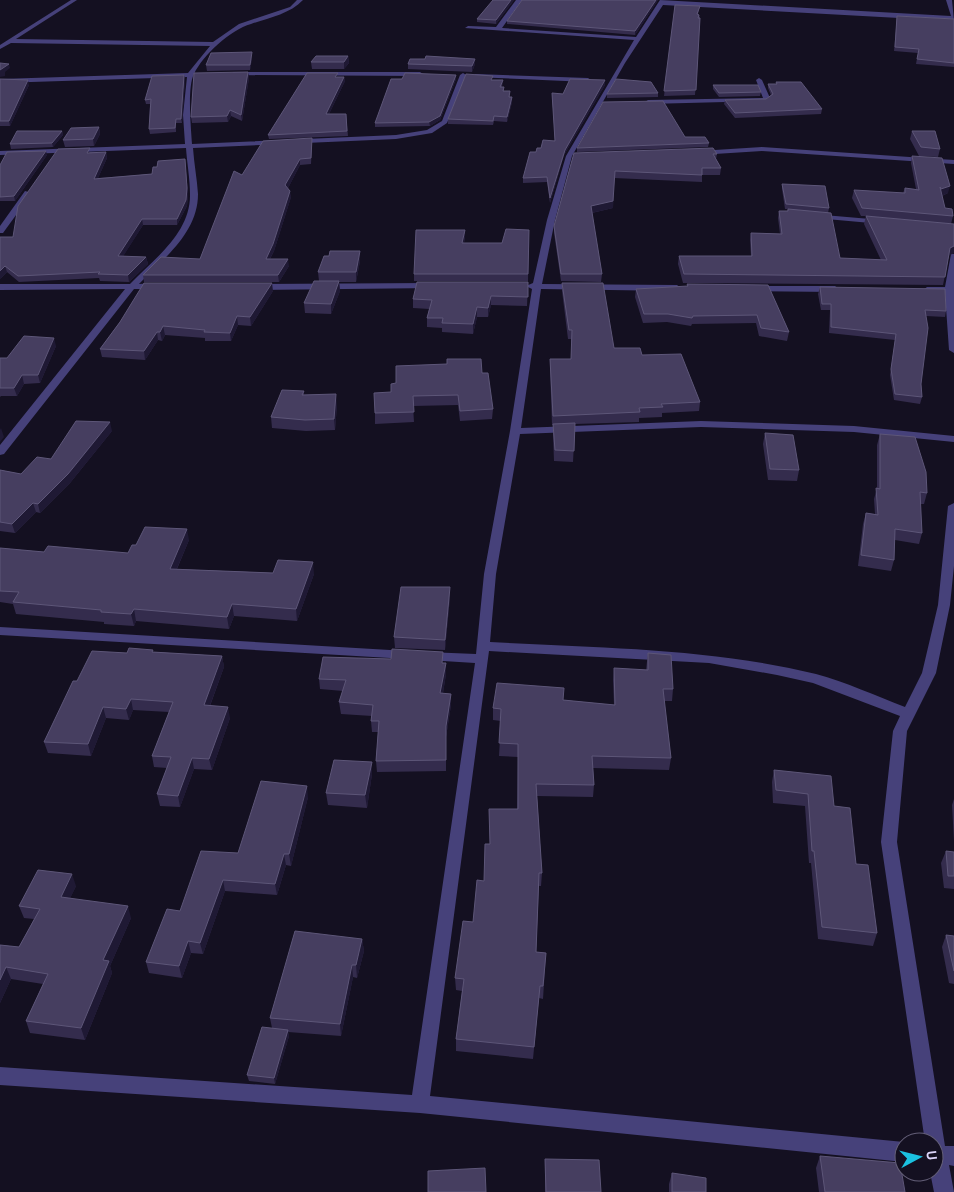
<svg xmlns="http://www.w3.org/2000/svg" width="954" height="1192" viewBox="0 0 954 1192" font-family="Overpass,sans-serif">
<style>
.lines{fill:none;stroke-linecap:round;stroke-linejoin:round}
.street{fill:#46417a;fill-rule:evenodd}
.wall{fill:#342c4d}
.shaded-wall{fill:#1f1934}
.building{fill:#463e60;stroke:#5d5678}
</style>
<rect width="100%" height="100%" fill="#141021"/>
<g class="lines">
<!-- street -->
<path class="street" d="M71 0H77L16 39 213 42 239 24 290 7 297 0H303C290 14 268 18 251 24 230 30 203 55 194 74 187 87 191 128 192 144L396 135 427 130 442 121 460 75 463 73 466 75 447 123 432 133 396 139 193 148C194 163 197 179 198 194 198 233 164 258 139 284L157 283 161 286 157 289H134L4 454 0 455V445L125 289 0 290V284H130C154 259 191 233 190 194 190 179 187 163 186 148L0 155V151L185 144 183 115 187 77 0 83V79L188 73 210 46 11 43 0 49V45Z
M516 0H522L502 28 636 37 660 0 951 16 946 0H952L954 21 663 5 625 63 572 156 555 220 542 284 677 285 681 288 677 291 541 289 521 428 701 421 854 426 954 436V442L854 432 701 427 520 434 496 574 490 642C599 648 710 648 816 674 846 682 876 696 905 707L922 673 938 605 948 506 954 503V566L950 605 936 673 907 731 897 842 945 1146H954V1166L949 1165 954 1192H934L930 1172H934V1142H925L881 842 893 731 900 716 813 683 777 675 709 663 489 651 430 1096 904 1142V1162L420 1113 0 1085V1067L412 1095 475 663 427 660 422 659 420 656 422 653 427 652 476 654 484 574 510 431 532 289 526 286 533 283 547 220 566 156 634 40 465 28 468 26 496 27Z
M233 72H420L423 74 420 76 231 75Z
M475 74 588 78 591 80 588 82 473 77Z
M759 78 762 80 770 98 767 101 648 104 645 102 648 100 763 98 756 80Z
M762 147 954 160V164L762 151 699 155 696 153 699 151Z
M25 191 32 193 3 233H0V226Z
M812 214 882 220 886 222 882 224 815 218 811 216Z
M951 254H954V353L949 350 945 293H927L923 290 927 287H945Z
M432 283 435 284V288L257 290 253 287 257 284Z
M752 286H835L839 289 835 292 749 291V287Z
M0 627 407 651 412 652 414 655 412 658 407 659 0 635Z"/>
</g>
<!-- wall -->
<path class="wall" d="M514 0 496 24 477 22V19Z
M522 0H658L635 35 507 24V21Z
M675 5 700 6 698 14 699 15 700 18 695 95 664 96Z
M897 16 954 19V67L916 64 918 53 894 51Z
M348 56 349 63 344 69H312L311 62Z
M252 58 250 70 207 71 206 65Z
M425 59 475 64 472 72 408 69V64Z
M248 72 249 78 242 121 231 116 228 122 192 123 191 117Z
M184 75 185 79 182 123H176V132L150 134 149 129 150 104H146L145 100Z
M338 77H344L345 81 329 114H346L348 136 269 139 268 135Z
M0 79 29 85 10 126H0Z
M456 79 440 120 430 126 375 127V123Z
M493 80H503L502 87 504 91 510 97 512 102 507 122 494 121 493 125 448 124V119Z
M605 80V85L564 155 550 203 547 182 523 183V178L536 152 541 148 555 140 552 93 563 94Z
M776 82 822 109 821 114 735 118 724 104 725 100 766 99 771 95 768 88V84H776Z
M713 85 761 92 760 96 719 97 713 89Z
M658 93V97L607 98V94Z
M99 127 100 134 94 146 65 147 63 140Z
M62 131 63 135 53 147 11 149 10 144Z
M912 131 940 149 938 157 919 156 910 139Z
M312 138V145L311 164 300 165 288 188 291 197 274 251 270 259 289 266 279 282H144L143 275 200 259 242 175Z
M709 143 708 147 577 152V148Z
M90 152H106L107 158 98 178 152 174 157 167 185 159 188 194 187 206 177 225H143L123 256 146 257 148 264 129 282 100 281 99 278 19 282 7 272 0 279 13 237Z
M574 153 717 154 716 159 721 168 720 175H702V182L614 178 613 208 592 213 602 274 601 282 561 281 554 233V226Z
M47 155 15 201H0V165Z
M912 156 948 193 942 196 945 208 953 216 951 224H954V253L949 255 943 285 683 283 678 264 679 256H751L750 240 751 233 780 234 778 218 779 211H787L788 209H785L782 189V184L829 208 828 213 840 258 881 260 864 224 866 216H861L852 198 854 190 903 193 905 188 916 189 911 163Z
M465 230V237L464 243H502L529 230 528 281H414V274Z
M360 261 356 282H339L340 291 331 314 305 313 304 303 319 281 318 272Z
M528 282 527 306 491 305 488 317H477L473 334 442 332V328L427 327V318L429 309 413 308V299Z
M562 283 614 348 642 355 700 402 699 411 662 413V417L639 418V422L575 424 573 462 554 461 553 435V425H552L550 368V359H571V339H568L562 291Z
M687 284 768 285 789 332 787 341 759 336 756 323 692 324 691 326 667 322 643 323 635 297 636 289 687 287Z
M820 287 946 311 945 317 926 316 921 384 922 397 920 404 894 400 890 375 895 340 829 333 830 310H821L818 294Z
M273 291 251 326 238 325 231 341H205V338L165 335 162 341 158 340 145 360 102 357 100 349 120 322Z
M56 346 40 383 24 384 17 396H1L0 397V358H7Z
M482 373 493 409 492 419 460 421 458 405 413 406 414 422 375 424V413L391 392Z
M304 391V395L337 405 335 430 306 431 272 428 271 417Z
M112 431 70 483 40 513 36 512 15 533 0 531V470L21 474 51 459Z
M765 433 799 470 797 481 768 480 763 444Z
M880 434 927 493 924 504H920L922 533 919 544 895 540 894 560 891 571 858 566 863 524 866 513 875 514 874 499 877 488V445Z
M189 540 177 569 273 573 314 574 297 621 234 616 229 629 136 621 134 626 104 624V622L16 614 13 604 0 602V548L44 552 128 553 136 545Z
M450 597 445 650 395 648 394 637Z
M154 652 222 656 224 667 210 706 230 718 212 770 194 769 180 807 160 806 157 794 167 768 154 767 152 756 169 712 133 710 129 720 106 718 91 756 48 753 44 742 77 681 127 653Z
M648 653 673 689 672 701H664L671 758 669 770 593 768 594 785 593 797 537 796 542 873 541 886H539L536 952 546 953 543 999 539 998 533 1059 456 1051V1039L462 991 456 990 455 978 473 922 484 881 490 844 489 809H517L518 757 499 756 501 721 493 720V708L563 700 614 705 613 680 614 668 646 670Z
M444 663 446 674 443 693 451 694V705L446 737V771L377 772 376 761 378 732H372L371 721 372 716 341 714 339 702 343 691 320 689 319 679Z
M774 770 834 806 856 864 877 933 873 946 818 939 811 863H809L805 806 773 803 772 782Z
M372 774 367 808 328 805 326 793Z
M308 797 291 866 286 865 277 895 225 891 203 954 191 953 182 978 149 973 146 962 180 911 238 853Z
M954 799V841L952 805Z
M946 851 954 852V889L944 888 941 863Z
M76 886 70 898 131 918 110 966 112 973 85 1040 30 1033 26 1021 43 984 11 979 0 1003V945L19 947 34 919 24 918 19 906Z
M946 935 954 936V984L949 983 942 947Z
M362 939 364 951 357 978 353 977 341 1036 288 1032 289 1036 275 1084 249 1081 247 1075 272 1028 270 1018Z
M820 1156 905 1192H819L816 1168Z
M545 1159 601 1192H545Z
M672 1173 706 1192H669V1184Z"/>
<!-- shaded-wall -->
<path class="shaded-wall" d="M511 0H514L496 24V20Z
M656 0H658L635 35V31Z
M252 52V58L250 70V65Z
M348 56 349 63 344 69V62Z
M475 59V64L472 72V66Z
M9 64 10 68 5 72V76L0 77V70Z
M248 72 249 78 242 121 241 115Z
M184 75 185 79 182 123 181 119Z
M456 75V79L440 120 430 126 429 122Z
M344 77 345 81 327 118 326 114Z
M28 80 29 85 10 126 9 121Z
M605 80V85L564 155 550 203V198L565 150Z
M512 97V102L507 122V117Z
M230 110 231 116 228 122 227 116Z
M99 127 100 134 94 146 93 139Z
M62 131 63 135 53 147 52 143Z
M46 151 47 155 15 201 14 196Z
M106 152 107 158 95 185 94 179Z
M185 159 188 194 187 206 177 225V219Z
M300 159V165L286 192 285 185Z
M950 186 948 193 939 197 941 189Z
M290 191 291 197 274 251 266 266V259Z
M613 201V208L591 213V206Z
M142 219 143 225 119 263 118 256Z
M465 230V237L462 250V243Z
M954 246V253L948 256 950 248Z
M360 251V261L356 282V272Z
M146 257 148 264 129 282 128 275Z
M288 259 289 266 279 282 278 275Z
M5 266 7 272 0 279V271Z
M339 281 340 291 331 314V304Z
M272 283 273 291 251 326 250 317Z
M491 296V305L488 317V308Z
M477 307V317L473 334V324Z
M237 316 238 325 231 341 230 333Z
M163 326 165 335 162 341 160 332Z
M157 332 158 340 145 360 144 351Z
M54 338 56 346 40 383 38 375Z
M22 375 24 384 17 396 14 388Z
M336 394 337 405 335 430 334 419Z
M110 422 112 431 70 483 40 513 38 504Z
M1 428 4 437 0 442V430Z
M33 503 36 512 15 533 12 524Z
M187 529 189 540 172 580 170 569Z
M313 562 314 574 297 621 296 609Z
M450 587V597L445 650V640Z
M232 604 234 616 229 629 227 617Z
M134 609 136 621 134 626 131 614Z
M222 656 224 667 206 716 204 705Z
M446 663V674L441 704 440 693Z
M451 694V705L446 737V771V726Z
M131 699 133 710 129 720 126 709Z
M103 707 106 718 91 756 88 744Z
M228 707 230 718 212 770 209 759Z
M192 758 194 769 180 807 178 796Z
M372 762V774L367 808 365 795Z
M307 786 308 797 291 866 289 854Z
M284 854 286 865 277 895 275 884Z
M72 874 76 886 65 909 61 897Z
M223 880 225 891 203 954 200 943Z
M128 906 131 918 110 966 112 973 85 1040 81 1028 103 960Z
M362 939 364 951 357 978 356 965Z
M188 941 191 953 182 978 179 966Z
M352 965 353 977 341 1036 340 1024Z
M6 967 11 979 0 1003V980Z
M288 1030 289 1036 275 1084 274 1078Z"/>
<!-- building -->
<path class="building" d="M493 0H511L496 20 477 19Z
M522 0H656L635 31 507 21Z
M675 5 700 6 697 14 699 15 698 18H700L696 90 664 91Z
M897 16 954 19V63L917 59 919 49 895 47Z
M252 52 250 65H206L211 53Z
M316 56H348L344 62H311Z
M426 56 475 59 472 66 408 64 410 59H425Z
M0 63 9 64 0 70Z
M248 72 241 115 230 110 227 116 191 117 194 73Z
M307 73H338L335 77H344L326 114H346L347 131 268 135Z
M405 73 456 75 440 116 429 122 375 123 391 79H402Z
M466 74 493 76 491 80H503L500 87H504L503 91H510L509 97H512L507 117 494 116 493 121 448 119Z
M184 75 181 119H176L175 128 149 129 151 99 145 100 152 76Z
M0 79 28 80 9 121H0Z
M570 79 605 80 565 150 550 198 547 177 523 178 530 152H536L537 148H541L543 140 555 141 552 93 563 94Z
M616 79 651 82 658 93 607 94Z
M776 82H801L822 109 735 113 725 100 766 99 773 94 768 84H777Z
M713 85H758L761 92 719 93Z
M663 101 685 137H705L709 143 577 148 603 102Z
M99 127 93 139 63 140 71 128Z
M17 131H62L52 143 10 144Z
M912 131H935L940 149 921 147Z
M312 138 311 158 300 159 285 185 290 191 273 244 266 259H288L278 275H143L161 257 200 259 234 171 242 175 263 141Z
M90 148 87 153 106 152 94 179 152 174 153 167H157L158 161 185 159 187 188 186 200 177 219H142L118 256 146 257 128 275 98 274 100 272 18 276 5 266 0 271V237H13L18 206 58 149Z
M713 148 717 154H713L721 168H702V175L615 171 613 201 591 206 602 274H561L554 226 574 153Z
M46 151 14 196 0 197V165L7 152Z
M912 156 942 158 950 186 941 189 940 187 945 208 952 209 953 216 862 208 854 190 905 193V188L919 190Z
M782 184 825 186 829 208 786 204Z
M788 209 831 213 840 258 887 260 866 216 954 224V246L950 248 945 277 684 274 679 256H752L751 233 782 234 779 211H788Z
M506 229 529 230 528 274H414L416 230H465L462 243H502Z
M330 251H360L356 272H318L324 256H329Z
M314 281H339L331 304 304 303Z
M417 282H528V297L491 296 488 308 477 307 473 324 442 323 443 318H427L432 300 413 299Z
M144 283H272L250 317 237 316 230 333 204 332 205 330 163 326 160 332H157L144 351 100 349 120 322Z
M562 283H603L614 348H640L642 355 681 354 700 402 661 404 663 407 639 408 640 412 553 416 550 359H571L572 330H569Z
M687 284 768 285 789 332 761 328 757 315 693 316 692 318 668 314H644L636 289 688 286Z
M820 287 945 289 946 311 925 310 928 328 921 384 922 397 895 394 891 369 896 334 831 327V304H822Z
M24 336 54 338 38 375H22L14 388H0V358H7Z
M447 359H481L482 373H488L493 409 460 411 458 395 413 396 414 412 375 413 374 393 391 392V384L396 383V366L447 364Z
M282 390 304 391 302 395 336 394 334 419 305 420 271 417Z
M76 421 110 422 68 474 38 504 33 503 12 524 0 522V470L21 474 37 457 51 459Z
M575 423 574 451 555 450 553 424Z
M765 433 793 435 799 470 770 469Z
M880 434 915 437 926 472 927 493 920 492 922 533 895 529 894 560 861 555 866 513 878 515 876 488 880 489Z
M145 527 187 529 170 569 273 573 278 560 313 562 296 609 232 604 227 617 134 609 131 614 101 612V610L13 602 19 592 0 591V548L44 552 48 546 128 553 132 545H136Z
M401 587H450L445 640 394 637Z
M129 648 153 650 152 652 222 656 204 705 228 707 209 759 192 758 178 796 157 794 171 757 152 756 173 702 131 699 126 709 103 707 88 744 44 742 73 681H77L92 651 127 653Z
M392 649 443 652 442 663H446L440 693 451 694 446 726V760L376 761 379 721H371L373 705 339 702 346 680 319 679 323 657 391 659Z
M648 653 671 655 673 689H663L671 758 592 756 594 785 536 784 542 873H539L536 952 546 953 543 986H540L534 1047 456 1039 464 979 455 978 463 921 473 922 477 880 484 881 485 844H490L489 809H518V744L499 743 501 709 493 708 497 683 564 688 563 700 615 705 614 668 648 670Z
M334 760 372 762 365 795 326 793Z
M774 770 831 776 834 806 850 808 856 864 868 865 877 933 822 927 814 851H812L808 794 776 790Z
M261 781 307 786 289 854H284L275 884 223 880 200 943 188 941 179 966 146 962 167 909 180 911 201 851 238 853Z
M946 851 954 852V876H948Z
M38 870 72 874 61 897 128 906 103 960 109 961 81 1028 26 1021 48 974 6 967 0 980V945L19 947 40 909 19 906Z
M295 931 362 939 356 965H352L340 1024 270 1018Z
M946 935 954 936V971Z
M262 1027 288 1030 274 1078 247 1075Z
M820 1156 900 1163 905 1192H825Z
M545 1159 599 1160 601 1192H546Z
M485 1168 486 1192H428V1171Z
M672 1173 706 1178V1192H672Z"/>
<!-- north arrow -->
<g transform="translate(919 1157) rotate(83)"><circle r="24" fill="#141021" stroke="#645f78"/>
<path d="M0-4L9 19L0 12L-9 19Z" fill="#1bc1e0"/>
<text y="-8" font-size="14" font-weight="bold" text-anchor="middle" fill="#dcd5fa">U</text>
</g>
</svg>
